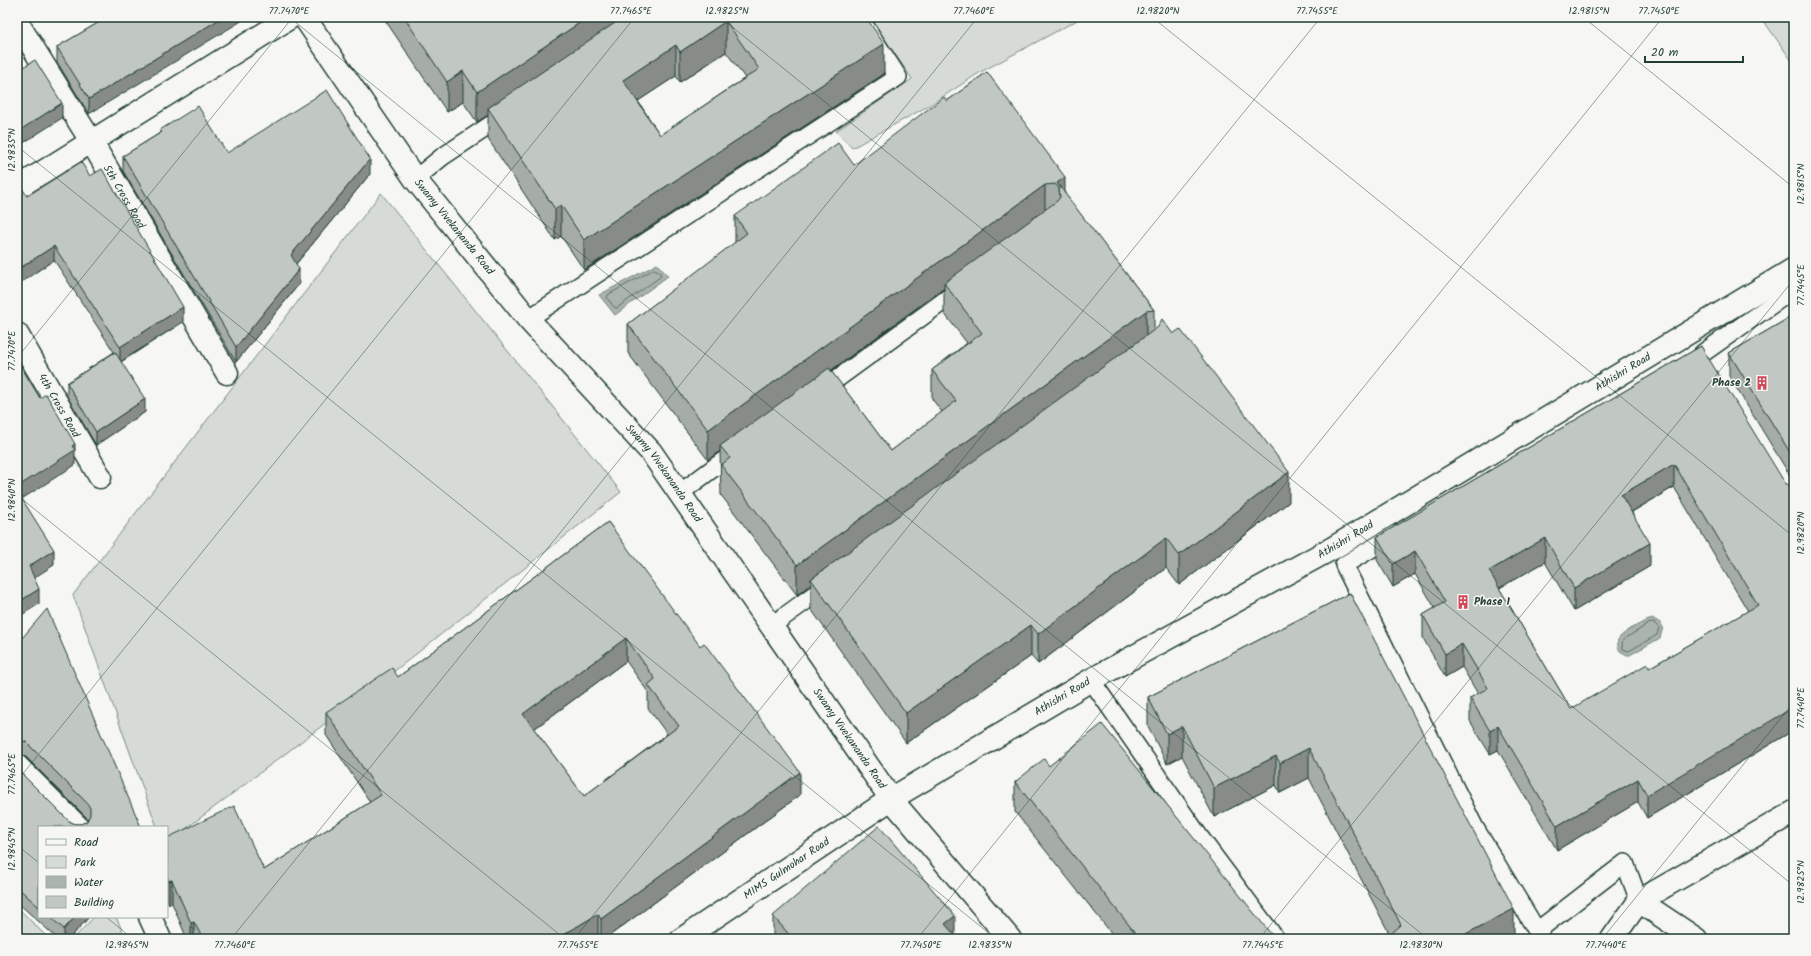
<svg xmlns="http://www.w3.org/2000/svg" width="1811" height="956" viewBox="0 0 1811 956" font-family="Kalam,sans-serif">
<style>
.green{fill:#d6dbd6;stroke:#7a8c85}
.water{fill:#aab3ae;stroke:#72847d}
.lines{fill:none;stroke-linecap:round;stroke-linejoin:round}
.shore{stroke:#576c65;stroke-width:1}
.service-casing{stroke:#1f3d34;stroke-width:20}
.minor-casing{stroke:#1f3d34;stroke-width:25}
.tertiary-casing{stroke:#1f3d34;stroke-width:25}
.service{stroke:#f6f6f2;stroke-width:17}
.minor{stroke:#f6f6f2;stroke-width:22}
.tertiary{stroke:#f6f6f2;stroke-width:22}
.wall{fill:#a6aca8;stroke:#1f3d34;fill-rule:evenodd}
.shaded-wall{fill:#878c88;stroke:#1f3d34}
.building{fill:#c1c8c3;stroke:#1f3d34;fill-rule:evenodd}
.ticks{fill:none;stroke:#1f3d34;stroke-width:1;stroke-opacity:0.45}
.labels{text-anchor:middle;dominant-baseline:central;stroke-width:3;stroke-linejoin:round;paint-order:stroke}
.street-label{font-size:11px;fill:#1f3d34;stroke:#f6f6f2}
.poi-label{font-size:11px;font-weight:bold;fill:#1f3d34;stroke:#f6f6f2;text-anchor:end}
.neatline{fill:none;stroke:#1f3d34;stroke-width:1.5}
.ticks-label{font-size:10px;text-anchor:middle;fill:#1f3d34}
</style>
<rect width="100%" height="100%" fill="#f6f6f2"/>
<filter id="ink" filterUnits="userSpaceOnUse"><feTurbulence type="fractalNoise" baseFrequency=".025" numOctaves="2"/><feDisplacementMap in="SourceGraphic" scale="8" xChannelSelector="R" yChannelSelector="G"/><feConvolveMatrix kernelMatrix="1 2 1 2 8 2 1 2 1" color-interpolation-filters="sRGB"/></filter>
<g filter="url(#ink)">
<!-- green -->
<path class="green" d="M870 17H1083L979 73 930 105 852 148 836 131 912 79Z
M1761 17H1794V64Z
M381 193 621 492 392 673 167 843V827H157L73 595Z
M17 907 49 939H17Z
M94 917H116L126 939H73Z"/>
<!-- water -->
<path class="water" d="M657 264 668 276 615 315 599 295Z
M1654 619 1660 623 1663 627 1660 638 1630 655H1627L1620 651C1618 647 1616 642 1619 638 1624 632 1646 619 1654 619Z"/>
<g class="lines">
<!-- shore -->
<path class="shore" d="M655 269 661 274 660 277 617 308H615L607 298 608 295Z
M1654 623 1659 628 1657 635 1629 651 1623 649 1622 644 1623 640 1648 624Z"/>
<defs>
<path id="service" d="M415 179 442 157 507 114
M528 319 898 77 859 17
M1703 353 1794 289
M819 392 963 287
M680 493 739 449
M1396 534 1344 565 1475 828 1537 931 1625 863 1639 901
M771 626 829 584
M1091 680 1199 836 1276 939"/>
<g id="minor">
<path id="s1" d="M17 22 91 141 227 373"/>
<path d="M17 188 291 17"/>
<path id="s2" d="M17 334 100 477"/>
<path d="M17 766 78 827"/>
<path d="M1639 901 1696 939"/>
<path d="M150 917 160 939"/>
<path id="s3" d="M682 939 891 799 1091 680 1333 548 1794 269"/>
</g>
<g id="tertiary">
<path id="s4" d="M304 17 415 179 528 319 651 452 891 799 1010 939"/>
<path d="M1612 939 1639 901 1794 812"/>
</g>
</defs>
<!-- service casing -->
<use href="#service" class="service-casing"/>
<!-- minor casing -->
<use href="#minor" class="minor-casing"/>
<!-- tertiary casing -->
<use href="#tertiary" class="tertiary-casing"/>
<!-- service -->
<use href="#service" class="service"/>
<!-- minor -->
<use href="#minor" class="minor"/>
<!-- tertiary -->
<use href="#tertiary" class="tertiary"/>
</g>
<!-- wall -->
<path class="wall" d="M108 17 89 114 57 62V47Z
M383 17H866L884 74 584 270 561 236 555 240 488 139V115L477 122 463 102 447 112ZM726 52 745 78 660 135 638 101 676 76 680 82Z
M987 72 1065 194 1154 310V329L1289 502 1179 585 1166 568 1038 664 1031 656 906 743 811 609V584L797 595 721 495 720 451 708 460 628 353V324L735 243V216L854 165 947 101ZM944 288V313L967 343 932 370V399L942 412 891 451 831 371Z
M160 130 227 153 370 174 296 264 299 284 236 362 123 171V156L160 133Z
M27 196 183 322 121 362 145 412 96 445 67 396V383L114 352 54 260Z
M1794 315V482L1729 376V353Z
M1701 346 1794 730 1647 818 1638 802 1557 850 1498 750 1490 754 1470 721V698L1478 694 1462 667 1445 677 1423 638V615L1435 608 1415 574 1393 587 1377 560V537ZM1674 487 1748 611 1649 668 1571 709 1499 588 1545 562 1574 611 1650 566 1632 512Z
M608 522 800 795 605 939H599L598 937 594 939H187L172 903 169 904 167 900V838L264 870 370 802 326 735V712L398 677ZM626 661 648 692V708L667 734 584 796 534 729Z
M1350 593 1514 939 1390 935 1309 778 1280 793 1276 785 1214 817 1182 756 1167 764 1148 726V697Z
M17 644 141 827H39V917H89L69 939H58L17 902V769L69 821 75 824H81L87 821 88 819 26 757 17 754Z
M1049 766 1275 939H1116L1015 812V782Z
M773 916 955 935 958 939H773Z"/>
<!-- shaded-wall -->
<path class="shaded-wall" d="M223 17H248L89 114V99Z
M588 17H634L488 108V115L477 122V92Z
M726 21V52L680 82V52Z
M884 44V74L584 270V240Z
M676 45V76L623 111V80Z
M463 71V102L447 112V82Z
M62 103V118L17 147V132Z
M370 159V174L291 270V255Z
M1065 177V207L1060 197 1059 188 1057 183Z
M1045 185V215L944 283V288L723 449 720 446V451L708 460V430Z
M561 205V236L555 240V209Z
M54 246V260L17 285V270Z
M299 269V284L236 362V347Z
M183 307V322L120 362V347Z
M1146 311V341L811 579V584L797 595V565Z
M145 399V412L96 445V432Z
M75 444V465L17 502V487Z
M1674 464V487L1621 518V495Z
M1289 472V502L1179 585V555Z
M1166 538V568L1038 664V634Z
M1545 538V562L1489 594V571Z
M1650 543V566L1574 611V588Z
M54 550V565L29 581V566Z
M1415 551V574L1393 587V564Z
M39 589V604L17 618V603Z
M1031 625V656L906 743V713Z
M626 638V661L523 737V714Z
M1462 644V667L1445 677V654Z
M1794 694V730L1647 818V795Z
M1182 726V756L1167 764V734Z
M1498 726V750L1490 754V731Z
M1309 748V778L1280 793V763Z
M1276 756V785L1214 817V788Z
M800 772V795L605 939H601V919Z
M1638 779V802L1557 850V826Z
M172 880V903L169 904V881Z
M1514 909V939H1456Z
M598 914V937L594 939H556Z
M955 916V939L945 924Z
M75 917H89L69 939H64V929Z
M194 922V939H191V923Z"/>
<!-- building -->
<path class="building" d="M108 17H223L89 99 57 47Z
M404 17H588L477 92 463 71 447 82Z
M624 17H866L884 44 584 240 561 205 555 209 488 108ZM726 21 759 69 660 135 623 80 676 45 680 52Z
M17 60 22 68 35 60 62 103 17 132Z
M987 72 1065 177 1057 183 1154 310 1146 311 797 565 721 465 730 458 720 446 829 368 891 451 956 401 932 370 982 333 944 283 1057 201 1060 197 1059 188 1055 184 1045 185 708 430 628 324 747 233 735 216 838 143 854 165 944 97 947 101Z
M327 90 370 159 291 255 299 269 236 347 123 156 162 132 160 130 198 106 227 153Z
M81 162 90 176 102 169 183 307 120 347 54 246 17 270V185H20L27 196Z
M1794 315V459L1729 353Z
M1162 319 1173 334 1180 329 1289 472 1179 555 1166 538 1038 634 1031 625 906 713 811 579 1158 327Z
M1701 346 1785 483 1794 488V694L1789 697 1794 707 1647 795 1638 779 1557 826 1498 726 1490 731 1470 698 1488 688 1462 644 1445 654 1423 615 1445 602 1415 551 1393 564 1377 537ZM1674 464 1758 605 1649 668 1647 664 1571 709 1489 571 1545 538 1574 588 1650 543 1621 495Z
M115 352 145 399 96 432 67 383Z
M17 360 40 398 46 394 75 444 72 446 75 450 17 487Z
M17 491 54 550 29 566 39 589 17 603Z
M608 522 700 646 704 643 800 772 601 919 598 914 556 939H203L194 922 191 923 172 880 169 881 167 877V838L234 806 264 870 381 795 326 712 392 668 398 677ZM626 638 655 679 648 685 679 726 584 796 523 714Z
M1350 593 1514 909 1456 939H1385L1401 925 1309 748 1280 763 1276 756 1214 788 1182 726 1167 734 1148 697Z
M47 609 141 827H39V907L17 887V769L69 821 75 824H81L87 821 90 815V808L87 803 26 742 17 739V644Z
M1102 724 1275 939H1140L1015 782 1044 759 1049 766Z
M879 826 955 916 945 924 958 939H793L773 916Z
M50 917H75L64 929Z"/>
</g>
<!-- ticks -->
<path class="ticks" d="M289 17 1428 939M720 17 1794 886M1152 17 1794 537M1583 17 1794 188M17 146 996 939M17 358 293 17M17 495 565 939M17 781 635 17M17 845 39 863M106 917 133 939M231 939 978 17M574 939 1321 17M917 939 1663 17M1259 939 1794 279M1602 939 1794 702"/>
<!-- icons -->
<defs>
<symbol id="building-bare" viewBox="-9 -9 18 18"><path d="M-4-6H4V6H1V3H-1V6H-4ZM-2.5-4.3h1.7v1.8h-1.7ZM.8-4.3h1.7v1.8H.8ZM-2.5-1h1.7V.8h-1.7ZM.8-1h1.7V.8H.8Z" fill="#d1495b" stroke="#f6f6f2" stroke-width="2.5" paint-order="stroke"/></symbol>
</defs>
<g fill-rule="evenodd">
<use href="#building-bare" x="1752" y="373" width="20" height="20"/>
<use href="#building-bare" x="1453" y="592" width="20" height="20"/>
</g>
<g class="labels">
<!-- street labels -->
<g class="street-label">
<text stroke="none"><textPath href="#s1" startOffset="205">5th Cross Road</textPath></text>
<text stroke="none"><textPath href="#s4" startOffset="258">Swamy Vivekananda Road</textPath></text>
<text stroke="none"><textPath href="#s3" startOffset="1099">Athishri Road</textPath></text>
<text stroke="none"><textPath href="#s2" startOffset="83">4th Cross Road</textPath></text>
<text stroke="none"><textPath href="#s4" startOffset="582">Swamy Vivekananda Road</textPath></text>
<text stroke="none"><textPath href="#s3" startOffset="775">Athishri Road</textPath></text>
<text stroke="none"><textPath href="#s3" startOffset="451">Athishri Road</textPath></text>
<text stroke="none"><textPath href="#s4" startOffset="906">Swamy Vivekananda Road</textPath></text>
<text stroke="none"><textPath href="#s3" startOffset="126">MIMS Gulmohar Road</textPath></text>
</g>
<!-- poi labels -->
<g class="poi-label">
<text x="1751" y="383">Phase 2</text>
<text x="1474" y="602" text-anchor="start">Phase 1</text>
</g>
</g>
<!-- margin -->
<rect width="1811" height="956" fill="none" stroke="#f6f6f2" stroke-width="44"/>
<!-- legend -->
<rect x="38" y="826" width="130" height="92" fill="#f6f6f2" stroke="#a0aca6"/>
<rect x="46" y="839" width="20" height="6" fill="#f6f6f2" stroke="#a0aca6"/>
<text x="74" y="846" font-size="12" fill="#1f3d34">Road</text>
<rect x="46" y="856" width="20" height="12" fill="#d6dbd6" stroke="#a0aca6"/>
<text x="74" y="866" font-size="12" fill="#1f3d34">Park</text>
<rect x="46" y="876" width="20" height="12" fill="#aab3ae" stroke="#a0aca6"/>
<text x="74" y="886" font-size="12" fill="#1f3d34">Water</text>
<rect x="46" y="896" width="20" height="12" fill="#c1c8c3" stroke="#a0aca6"/>
<text x="74" y="906" font-size="12" fill="#1f3d34">Building</text>
<!-- scale -->
<path d="M1645 56v6h98v-6" fill="none" stroke="#1f3d34" stroke-width="2"/>
<text x="1651" y="56" font-size="12" fill="#1f3d34" stroke="#f6f6f2" stroke-width="3" paint-order="stroke">20 m</text>
<rect x="22" y="22" width="1767" height="912" class="neatline"/>
<g class="ticks-label">
<text x="289" y="14">77.7470°E</text>
<text x="631" y="14">77.7465°E</text>
<text x="727" y="14">12.9825°N</text>
<text x="974" y="14">77.7460°E</text>
<text x="1158" y="14">12.9820°N</text>
<text x="1317" y="14">77.7455°E</text>
<text x="1589" y="14">12.9815°N</text>
<text x="1659" y="14">77.7450°E</text>
<text transform="translate(11 150) rotate(-90)" y="4">12.9835°N</text>
<text transform="translate(1800 184) rotate(-90)" y="4">12.9815°N</text>
<text transform="translate(1800 285) rotate(-90)" y="4">77.7445°E</text>
<text transform="translate(11 351) rotate(-90)" y="4">77.7470°E</text>
<text transform="translate(11 500) rotate(-90)" y="4">12.9840°N</text>
<text transform="translate(1800 533) rotate(-90)" y="4">12.9820°N</text>
<text transform="translate(1800 708) rotate(-90)" y="4">77.7440°E</text>
<text transform="translate(11 774) rotate(-90)" y="4">77.7465°E</text>
<text transform="translate(11 849) rotate(-90)" y="4">12.9845°N</text>
<text transform="translate(1800 882) rotate(-90)" y="4">12.9825°N</text>
<text x="127" y="948">12.9845°N</text>
<text x="235" y="948">77.7460°E</text>
<text x="578" y="948">77.7455°E</text>
<text x="921" y="948">77.7450°E</text>
<text x="990" y="948">12.9835°N</text>
<text x="1263" y="948">77.7445°E</text>
<text x="1421" y="948">12.9830°N</text>
<text x="1606" y="948">77.7440°E</text>
</g>
</svg>
